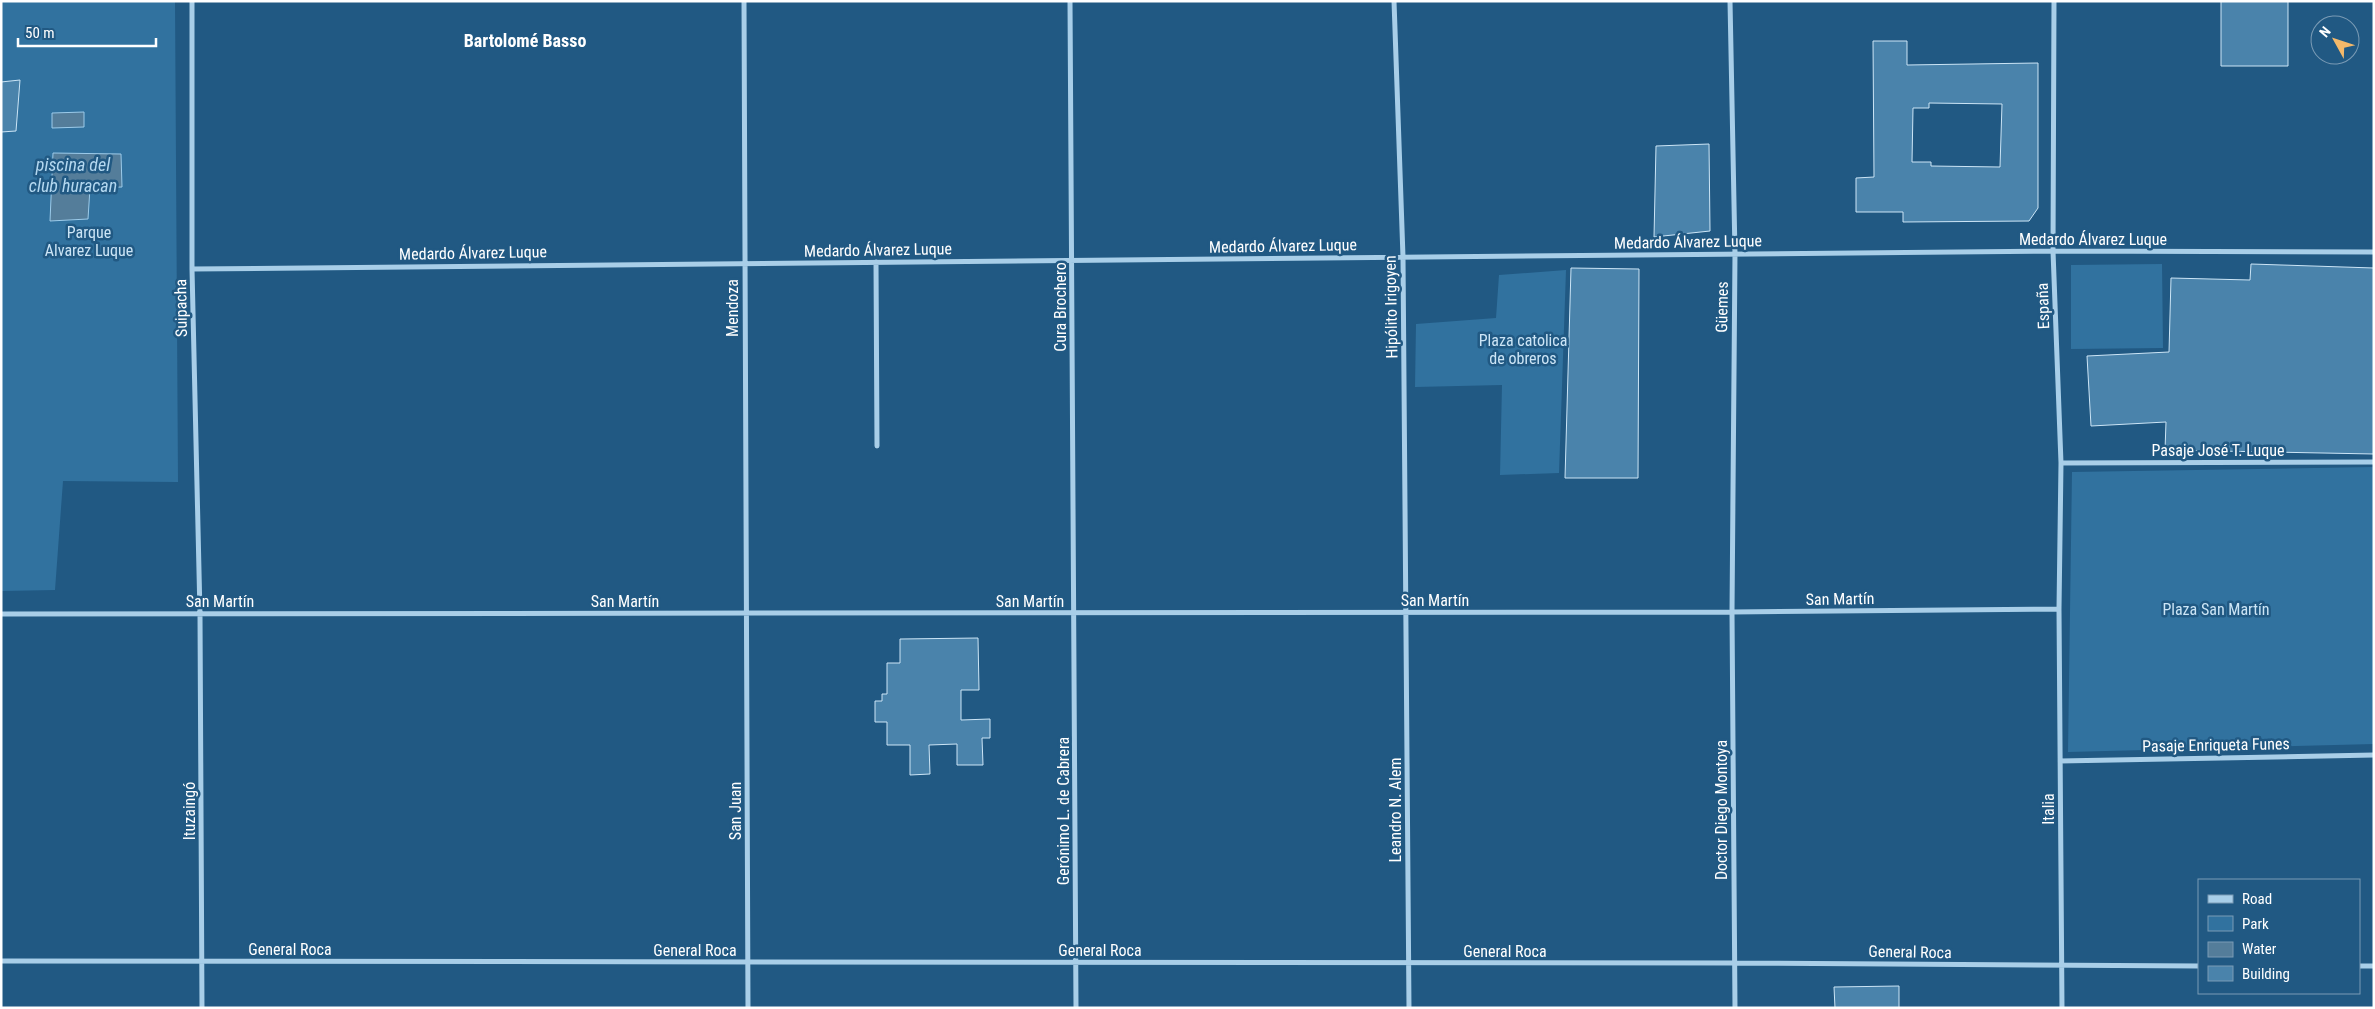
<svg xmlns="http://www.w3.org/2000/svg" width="2375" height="1009" viewBox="0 0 2375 1009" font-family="'Roboto Condensed',sans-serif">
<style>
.green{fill:#31729f}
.water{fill:#547d9a;stroke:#9ccbea}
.building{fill:#4a83ab;stroke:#cce5f6;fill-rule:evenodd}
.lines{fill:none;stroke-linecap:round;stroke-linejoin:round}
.street{stroke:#a8cee8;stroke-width:5}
.labels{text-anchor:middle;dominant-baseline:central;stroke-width:5;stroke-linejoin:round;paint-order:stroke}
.park-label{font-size:16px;fill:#cce5f6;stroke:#215983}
.street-label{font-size:16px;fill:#fff;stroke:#215983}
.neighbourhood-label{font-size:18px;font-weight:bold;fill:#fff;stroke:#215983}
.water-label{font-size:18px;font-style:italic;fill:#b4d8f0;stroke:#215983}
</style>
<rect width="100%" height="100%" fill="#215983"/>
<!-- green -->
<path class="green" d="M1 1H175L178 482 63 481 55 590 1 591Z
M2162 264 2163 348 2071 349V265Z
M1566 270 1559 473 1500 475 1502 385 1415 387 1416 324 1496 318 1499 275Z
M2374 467V744L2068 752 2072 472Z"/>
<!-- water -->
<path class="water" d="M84 112V127L52 128V113Z
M53 153 121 154 122 187 90 188 88 219 50 221Z"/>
<!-- building -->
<path class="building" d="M2221 1H2288V66H2221Z
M1873 41H1907V65L2038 63V208L2029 221 1903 222V212H1856V178L1874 177ZM1929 103 2002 104 2000 167 1931 166V162H1912L1913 108H1929Z
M20 80 16 131 1 132V82Z
M1709 144 1710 231 1654 237 1656 146Z
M2251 264 2374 268V454L2165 450 2166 422 2091 426 2087 356 2169 352 2171 278 2250 280Z
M1571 268 1639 269 1638 478H1565Z
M978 638 979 690H961V720L990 719V738H982L983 765H957V744L929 745 930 774 910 775V745H887V722H875V701H882V694H887V663H900V639Z
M1899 986V1008H1835L1834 987Z"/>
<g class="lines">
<!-- street -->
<path class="street" d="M192 1V269L200 614 202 1008
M744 1 748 1008
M1070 1 1076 1008
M1394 1 1403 257 1409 1008
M1730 1 1735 254 1732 612 1735 1008
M2054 1 2053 251 2061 463 2059 609 2062 1008
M876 262 877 446
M192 269 2053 251 2374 252
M2061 463 2374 462
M1 614 1732 612 2059 609
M2060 761 2374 755
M1 961 1735 963 2199 966
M2359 966H2374"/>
</g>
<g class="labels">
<!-- park labels -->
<g class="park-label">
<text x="89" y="232">Parque<tspan x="89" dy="18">Alvarez Luque</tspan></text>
<text x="1523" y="340">Plaza catolica<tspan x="1523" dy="18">de obreros</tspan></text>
<text x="2216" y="609">Plaza San Martín</text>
</g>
<!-- street labels -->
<g class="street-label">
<text x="2093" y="239">Medardo Álvarez Luque</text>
<text transform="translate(1688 242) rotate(-1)">Medardo Álvarez Luque</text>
<text transform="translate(1283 246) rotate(-1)">Medardo Álvarez Luque</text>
<text transform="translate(878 250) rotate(-1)">Medardo Álvarez Luque</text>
<text transform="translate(473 253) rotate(-1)">Medardo Álvarez Luque</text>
<text transform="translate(2043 306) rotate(-92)">España</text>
<text transform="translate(1060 307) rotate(-90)">Cura Brochero</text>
<text transform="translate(1391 307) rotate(-91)">Hipólito Irigoyen</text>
<text transform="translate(1722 307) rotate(-89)">Güemes</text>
<text transform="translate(181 308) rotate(-91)">Suipacha</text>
<text transform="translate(732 308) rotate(-90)">Mendoza</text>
<text x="2218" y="450">Pasaje José T. Luque</text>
<text transform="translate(1840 599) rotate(-1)">San Martín</text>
<text x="1435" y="600">San Martín</text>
<text x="220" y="601">San Martín</text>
<text x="625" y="601">San Martín</text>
<text x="1030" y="601">San Martín</text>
<text transform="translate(2216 745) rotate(-1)">Pasaje Enriqueta Funes</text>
<text transform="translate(2048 809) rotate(-90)">Italia</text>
<text transform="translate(1395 810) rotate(-90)">Leandro N. Alem</text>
<text transform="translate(1721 810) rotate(-90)">Doctor Diego Montoya</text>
<text transform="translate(189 811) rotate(-90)">Ituzaingó</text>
<text transform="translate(735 811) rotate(-90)">San Juan</text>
<text transform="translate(1063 811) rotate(-90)">Gerónimo L. de Cabrera</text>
<text x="290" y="949">General Roca</text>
<text x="695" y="950">General Roca</text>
<text x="1100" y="950">General Roca</text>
<text x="1505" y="951">General Roca</text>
<text transform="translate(1910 952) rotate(1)">General Roca</text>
</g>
<!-- neighbourhood labels -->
<g class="neighbourhood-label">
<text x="525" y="40">Bartolomé Basso</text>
</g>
<!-- water labels -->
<g class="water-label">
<text x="73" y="164">piscina del<tspan x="73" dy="21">club huracan</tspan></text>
</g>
</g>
<!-- border -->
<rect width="2375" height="1009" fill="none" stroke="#ffffff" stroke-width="5"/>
<!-- legend -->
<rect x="2198" y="879" width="162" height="115" fill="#215983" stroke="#7a9bb5"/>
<rect x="2208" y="895" width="25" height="8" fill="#a8cee8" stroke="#7a9bb5"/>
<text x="2242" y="904" font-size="15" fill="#ffffff">Road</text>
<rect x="2208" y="916" width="25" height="15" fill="#31729f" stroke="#7a9bb5"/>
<text x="2242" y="929" font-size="15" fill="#ffffff">Park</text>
<rect x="2208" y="942" width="25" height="15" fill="#547d9a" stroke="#7a9bb5"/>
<text x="2242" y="954" font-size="15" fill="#ffffff">Water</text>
<rect x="2208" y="966" width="25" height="15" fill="#4a83ab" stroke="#7a9bb5"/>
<text x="2242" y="979" font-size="15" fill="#ffffff">Building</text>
<!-- north arrow -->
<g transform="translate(2335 40) rotate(310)"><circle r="24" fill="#215983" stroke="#7a9bb5"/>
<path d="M0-4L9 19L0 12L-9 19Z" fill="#f5b96a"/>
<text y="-8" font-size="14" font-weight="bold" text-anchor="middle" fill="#ffffff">N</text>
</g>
<!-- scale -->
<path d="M18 38v8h138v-8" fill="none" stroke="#ffffff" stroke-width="2.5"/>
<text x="25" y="38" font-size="15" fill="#ffffff" stroke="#215983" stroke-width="4" paint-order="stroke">50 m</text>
</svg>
